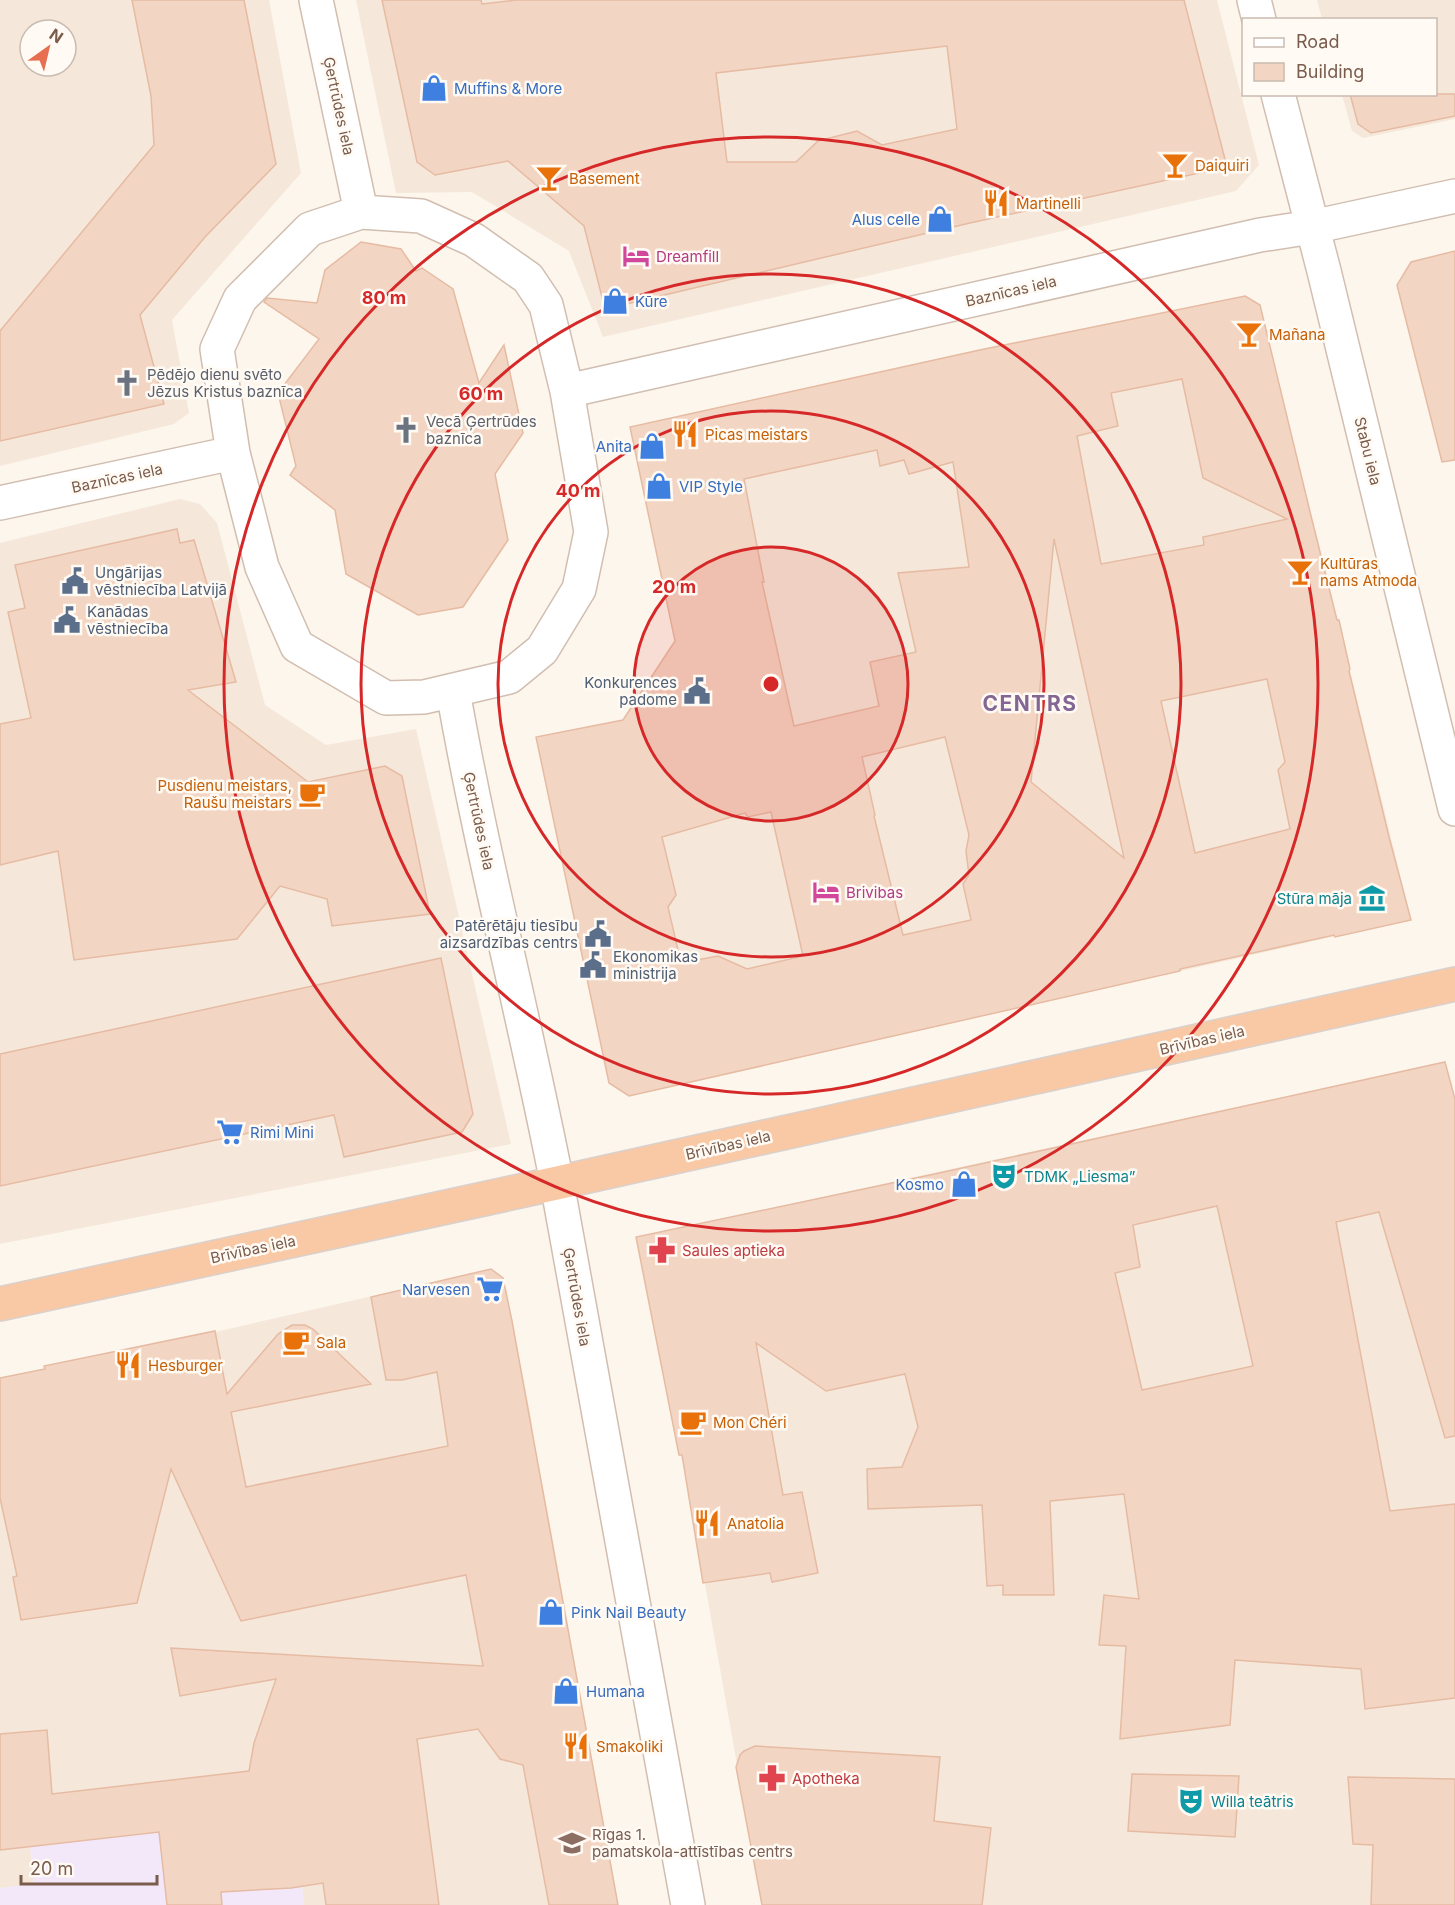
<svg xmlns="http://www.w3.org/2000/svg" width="1455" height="1905" viewBox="0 0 1455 1905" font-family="Inter,sans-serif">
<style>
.residential{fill:#f5e8da;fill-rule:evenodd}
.education{fill:#f3e8fa}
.building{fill:#f3d5c3;stroke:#e6bba3;stroke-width:1.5;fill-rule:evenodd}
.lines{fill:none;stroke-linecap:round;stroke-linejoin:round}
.minor-casing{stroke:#d1beb0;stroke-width:36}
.trunk-casing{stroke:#dad1cd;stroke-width:36}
.minor{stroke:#fff;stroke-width:33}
.trunk{stroke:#f9c8a4;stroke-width:33}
.ring{fill:none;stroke:#d62828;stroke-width:3}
.labels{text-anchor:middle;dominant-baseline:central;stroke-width:5;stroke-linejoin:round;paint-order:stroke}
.shop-label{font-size:15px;fill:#366cbe;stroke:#fffaf3;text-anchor:start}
.street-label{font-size:15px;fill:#7a5c4d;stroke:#fffaf3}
.food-label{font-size:15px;fill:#c56008;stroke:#fffaf3;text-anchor:start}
.hotel-label{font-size:15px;fill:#b23c85;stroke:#fffaf3;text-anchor:start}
.worship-label{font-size:15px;fill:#5b616d;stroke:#fffaf3;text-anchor:start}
.service-label{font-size:15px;fill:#4e5e75;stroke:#fffaf3;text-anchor:start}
.culture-label{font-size:15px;fill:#0d838f;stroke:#fffaf3;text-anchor:start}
.health-label{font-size:15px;fill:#be3a42;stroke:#fffaf3;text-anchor:start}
.education-label{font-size:15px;fill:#785e54;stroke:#fffaf3;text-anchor:start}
.district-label{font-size:21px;font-weight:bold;letter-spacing:1.5px;fill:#846695;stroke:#fffaf3}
.centre{fill:#d62828;stroke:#fffaf3;stroke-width:3}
.ring-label{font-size:18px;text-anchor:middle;font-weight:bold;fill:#d62828;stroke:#fffaf3;stroke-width:5;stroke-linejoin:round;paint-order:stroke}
</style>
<rect width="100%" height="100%" fill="#fdf6ec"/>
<!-- residential -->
<path class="residential" d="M0 0H269L301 173 172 320 189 413 174 424 0 466ZM30 30H66V66H30Z
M356 0H1217L1259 165 1236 191 603 337 569 251 472 192 396 193Z
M1317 0H1455V119L1363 138 1352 131 1342 95 1436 94V20L1322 19Z
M1245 296 1260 305 1409 911 1403 921 629 1096 609 1083 537 742 541 736 623 720 675 641 630 427 980 349Z
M180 499 200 504 217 523 265 705 326 745 416 729 511 1144 0 1244V543Z
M1436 1064 1447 1070 1455 1101V1905H762L682 1455H679L638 1246 646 1235Z
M491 1269 503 1278 531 1417 534 1443 548 1513 618 1905H304L298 1848 204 1827 30 1847 34 1884 0 1888V1378L215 1332Z"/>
<!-- education -->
<path class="education" d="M204 1827 298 1848 304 1905H0V1888L34 1884 30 1847Z"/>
<!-- building -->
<path class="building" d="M132 0H244L276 164 205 237 140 315 164 404 0 441V331L154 145 151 96Z
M382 0H481L482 4 517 0H1184L1227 167 970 223 605 309 584 226 508 161 435 175 417 162ZM947 46 957 129 882 145 857 131 818 141 796 162H727L716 73Z
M1350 94H1455V116L1371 133 1358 124Z
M361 242 401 249 416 271 422 268 453 289 479 383 504 345 523 433 495 474 508 540 463 607 418 615 346 574 335 510 290 475 296 466 278 393 319 339 264 302 267 298 317 303 325 270Z
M1455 251V460L1442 462 1397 285 1411 262Z
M1245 296 1260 305 1311 516 1337 620H1339L1350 669 1349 671 1389 837 1411 920 1335 937 1334 935 1180 969V971L629 1096 609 1083 536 737 623 720 675 641 630 427 980 350ZM1182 379 1203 478 1287 519 1203 537 1204 545 1101 564 1077 436 1118 426 1111 393ZM877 450 880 466 904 460 909 474 953 462 969 567 898 573 916 652 870 662 879 706 794 726 762 582H764L744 479ZM1054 539 1124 858 1031 782ZM1267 679 1285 762 1278 770 1290 829 1195 853 1161 701ZM945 737 969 835 966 851 969 875 963 884 971 920 903 935 874 816 875 815 862 757ZM771 812 803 956 747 969 718 956 681 963 668 907 676 895 662 837 745 813 748 817Z
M177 529 180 543 194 540 236 682 188 690 308 782 385 766 402 776 430 914 332 926 327 899 280 886 237 939 74 960 58 851 0 865V724L31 718 8 612 25 608 15 565Z
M441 958 473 1114 462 1132 344 1157 334 1115 0 1186V1054Z
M1445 1062 1455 1099V1436L1445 1438 1379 1212 1336 1222 1390 1511 1455 1504V1698L1365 1709 1361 1669 1235 1660 1230 1725 1120 1739 1126 1646 1099 1645 1104 1595 1139 1599 1124 1494 1050 1501 1054 1595H1003V1585L987 1586 982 1505 868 1509 867 1469 902 1467 918 1427 905 1374 826 1391 756 1343 783 1495 802 1492 818 1573 772 1582 770 1573 703 1583 682 1455H679L636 1237 930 1175ZM1217 1206 1253 1366 1142 1390 1115 1273 1140 1267 1133 1225Z
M491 1269 503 1278 512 1321 618 1905H549L523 1765 500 1759 478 1729 417 1739 439 1905H326L323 1883 291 1888 221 1892 222 1905H167L159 1832 0 1850V1734L47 1730 52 1794 249 1771 254 1743 276 1679 180 1696 171 1648 483 1666 466 1575 241 1621 171 1469 137 1603 21 1620 13 1577 17 1576 0 1498V1378L45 1369 44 1366 215 1331 227 1394 278 1334 292 1325H305L313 1329 371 1384 231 1412 246 1487 448 1446 437 1372 402 1380H386L371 1297Z
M755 1746 940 1757 934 1821 991 1828 982 1905H762L736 1767 740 1755 744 1751Z
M1132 1774 1239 1776 1235 1837 1128 1831Z
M1348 1777 1455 1779V1905H1371L1373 1845 1353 1844Z"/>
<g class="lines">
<defs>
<path id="minor" d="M316 0 361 212
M1254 0 1259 20
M1278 94 1324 271 1455 809
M361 212 421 216 474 240 528 278 546 305 567 391 591 532 579 589 542 650 509 677 424 697 386 698 297 646 262 567 233 453 217 349 240 299 310 229Z
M567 391 1260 235 1312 227 1455 196
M0 503 233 453
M453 691C482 856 525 1019 557 1183L688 1905"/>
<path id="trunk" d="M0 1304 557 1183 1455 984"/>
</defs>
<!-- minor casing -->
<use href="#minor" class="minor-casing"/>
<!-- trunk casing -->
<use href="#trunk" class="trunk-casing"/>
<!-- minor -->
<use href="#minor" class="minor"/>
<!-- trunk -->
<use href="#trunk" class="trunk"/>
</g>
<!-- distance rings -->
<circle cx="771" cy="684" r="137" fill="#d62828" fill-opacity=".12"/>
<g class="ring">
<circle cx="771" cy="684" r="137"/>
<circle cx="771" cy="684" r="273"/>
<circle cx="771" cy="684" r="410"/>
<circle cx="771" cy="684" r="547"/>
</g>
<!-- icons -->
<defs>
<symbol id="shop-bare" viewBox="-9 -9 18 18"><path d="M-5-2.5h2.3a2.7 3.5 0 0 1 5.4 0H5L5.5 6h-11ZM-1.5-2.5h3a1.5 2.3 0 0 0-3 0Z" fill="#3f7fe0" stroke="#fffaf3" stroke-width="2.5" paint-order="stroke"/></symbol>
<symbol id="bar-bare" viewBox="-9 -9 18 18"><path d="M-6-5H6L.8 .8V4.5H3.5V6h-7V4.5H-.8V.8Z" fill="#e8710a" stroke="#fffaf3" stroke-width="2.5" paint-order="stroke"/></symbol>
<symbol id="restaurant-bare" viewBox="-9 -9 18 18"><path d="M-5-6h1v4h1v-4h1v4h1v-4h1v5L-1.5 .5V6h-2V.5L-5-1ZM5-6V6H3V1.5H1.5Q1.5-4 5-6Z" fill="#e8710a" stroke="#fffaf3" stroke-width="2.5" paint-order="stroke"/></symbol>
<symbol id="hotel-bare" viewBox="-9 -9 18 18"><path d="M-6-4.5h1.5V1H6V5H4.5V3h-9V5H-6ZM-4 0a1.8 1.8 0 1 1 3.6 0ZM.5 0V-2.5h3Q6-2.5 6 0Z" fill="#d1479c" stroke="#fffaf3" stroke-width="2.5" paint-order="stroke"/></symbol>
<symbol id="church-bare" viewBox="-9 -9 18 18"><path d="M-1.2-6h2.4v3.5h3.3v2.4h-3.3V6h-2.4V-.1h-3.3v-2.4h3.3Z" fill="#6b7280" stroke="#fffaf3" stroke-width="2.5" paint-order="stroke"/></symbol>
<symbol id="civic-bare" viewBox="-9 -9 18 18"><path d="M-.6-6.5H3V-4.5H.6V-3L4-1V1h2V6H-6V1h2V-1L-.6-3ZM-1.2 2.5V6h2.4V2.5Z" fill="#5c6f8a" stroke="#fffaf3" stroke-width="2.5" paint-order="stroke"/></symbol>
<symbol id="cafe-bare" viewBox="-9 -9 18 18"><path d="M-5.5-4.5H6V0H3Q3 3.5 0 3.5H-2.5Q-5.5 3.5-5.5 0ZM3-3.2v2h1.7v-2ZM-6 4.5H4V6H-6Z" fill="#e8710a" stroke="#fffaf3" stroke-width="2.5" paint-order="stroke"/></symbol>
<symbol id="museum-bare" viewBox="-9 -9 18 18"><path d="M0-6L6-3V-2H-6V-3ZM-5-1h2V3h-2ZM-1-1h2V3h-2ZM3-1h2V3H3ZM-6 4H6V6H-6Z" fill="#0f9aa8" stroke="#fffaf3" stroke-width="2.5" paint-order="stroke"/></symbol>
<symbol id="supermarket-bare" viewBox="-9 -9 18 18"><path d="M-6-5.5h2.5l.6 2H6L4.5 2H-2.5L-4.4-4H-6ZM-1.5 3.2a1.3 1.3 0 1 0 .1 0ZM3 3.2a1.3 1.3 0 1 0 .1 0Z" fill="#3f7fe0" stroke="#fffaf3" stroke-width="2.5" paint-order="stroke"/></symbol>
<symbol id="theatre-bare" viewBox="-9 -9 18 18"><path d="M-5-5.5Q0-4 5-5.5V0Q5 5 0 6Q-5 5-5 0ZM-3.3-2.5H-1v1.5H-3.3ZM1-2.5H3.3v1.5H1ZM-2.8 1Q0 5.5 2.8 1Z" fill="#0f9aa8" stroke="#fffaf3" stroke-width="2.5" paint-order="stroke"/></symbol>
<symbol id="pharmacy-bare" viewBox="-9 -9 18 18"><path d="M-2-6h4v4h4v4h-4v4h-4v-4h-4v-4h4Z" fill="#e0444e" stroke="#fffaf3" stroke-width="2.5" paint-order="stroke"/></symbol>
<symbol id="school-bare" viewBox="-9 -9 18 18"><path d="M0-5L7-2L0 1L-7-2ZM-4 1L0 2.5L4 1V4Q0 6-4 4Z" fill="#8d6e63" stroke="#fffaf3" stroke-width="2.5" paint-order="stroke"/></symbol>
</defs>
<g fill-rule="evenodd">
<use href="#shop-bare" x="415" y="69" width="38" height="38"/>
<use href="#bar-bare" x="1156" y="146" width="38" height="38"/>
<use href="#bar-bare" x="530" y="159" width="38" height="38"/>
<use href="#restaurant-bare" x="977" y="184" width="38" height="38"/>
<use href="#shop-bare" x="921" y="200" width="38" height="38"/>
<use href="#hotel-bare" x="617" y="237" width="38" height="38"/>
<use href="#shop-bare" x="596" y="282" width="38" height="38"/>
<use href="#bar-bare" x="1230" y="315" width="38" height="38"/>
<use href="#church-bare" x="108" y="364" width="38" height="38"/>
<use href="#church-bare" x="387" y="411" width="38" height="38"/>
<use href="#restaurant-bare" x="666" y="415" width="38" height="38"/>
<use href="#shop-bare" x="633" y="427" width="38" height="38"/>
<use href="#shop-bare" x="640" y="467" width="38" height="38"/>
<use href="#bar-bare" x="1281" y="553" width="38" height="38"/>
<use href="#civic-bare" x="56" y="562" width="38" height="38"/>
<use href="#civic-bare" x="48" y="601" width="38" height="38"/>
<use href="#civic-bare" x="678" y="672" width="38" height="38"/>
<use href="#cafe-bare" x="293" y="775" width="38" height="38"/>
<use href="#hotel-bare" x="807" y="873" width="38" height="38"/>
<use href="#museum-bare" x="1353" y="879" width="38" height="38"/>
<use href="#civic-bare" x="579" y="915" width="38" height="38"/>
<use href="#civic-bare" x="574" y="946" width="38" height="38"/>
<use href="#supermarket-bare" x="211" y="1113" width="38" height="38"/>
<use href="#theatre-bare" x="985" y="1157" width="38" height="38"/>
<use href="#shop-bare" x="945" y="1165" width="38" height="38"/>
<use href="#pharmacy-bare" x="643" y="1231" width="38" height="38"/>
<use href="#supermarket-bare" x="471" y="1270" width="38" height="38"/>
<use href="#cafe-bare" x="277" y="1323" width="38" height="38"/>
<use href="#restaurant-bare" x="109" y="1346" width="38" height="38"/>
<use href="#cafe-bare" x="674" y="1403" width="38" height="38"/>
<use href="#restaurant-bare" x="688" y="1504" width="38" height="38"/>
<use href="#shop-bare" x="532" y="1593" width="38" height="38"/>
<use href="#shop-bare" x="547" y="1672" width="38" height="38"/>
<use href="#restaurant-bare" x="557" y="1727" width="38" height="38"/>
<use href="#pharmacy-bare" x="753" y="1759" width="38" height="38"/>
<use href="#theatre-bare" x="1172" y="1782" width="38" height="38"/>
<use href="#school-bare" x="553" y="1824" width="38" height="38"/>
</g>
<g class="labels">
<!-- shop labels -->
<g class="shop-label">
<text x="454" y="88">Muffins &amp; More</text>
<text x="920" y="219" text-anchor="end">Alus celle</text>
<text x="635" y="301">Kūre</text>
<text x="632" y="446" text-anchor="end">Anita</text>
<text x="679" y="486">VIP Style</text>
<text x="250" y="1132">Rimi Mini</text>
<text x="944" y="1184" text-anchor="end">Kosmo</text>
<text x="470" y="1289" text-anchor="end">Narvesen</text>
<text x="571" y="1612">Pink Nail Beauty</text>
<text x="586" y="1691">Humana</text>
</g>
<!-- street labels -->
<g class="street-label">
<text transform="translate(339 106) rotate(78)">Ģertrūdes iela</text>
<text transform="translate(1011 291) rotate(-13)">Baznīcas iela</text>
<text transform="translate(1368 451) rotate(76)">Stabu iela</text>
<text transform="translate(117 478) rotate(-12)">Baznīcas iela</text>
<text transform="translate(479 821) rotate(78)">Ģertrūdes iela</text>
<text transform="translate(1202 1040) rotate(-13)">Brīvības iela</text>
<text transform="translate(728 1145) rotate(-13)">Brīvības iela</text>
<text transform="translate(253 1249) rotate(-12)">Brīvības iela</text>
<text transform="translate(577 1297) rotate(80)">Ģertrūdes iela</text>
</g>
<!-- food labels -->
<g class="food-label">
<text x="1195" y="165">Daiquiri</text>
<text x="569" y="178">Basement</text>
<text x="1016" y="203">Martinelli</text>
<text x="1269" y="334">Mañana</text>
<text x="705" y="434">Picas meistars</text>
<text x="1320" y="563">Kultūras<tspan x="1320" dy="17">nams Atmoda</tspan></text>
<text x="292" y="785" text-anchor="end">Pusdienu meistars,<tspan x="292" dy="17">Raušu meistars</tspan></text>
<text x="316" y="1342">Sala</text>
<text x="148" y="1365">Hesburger</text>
<text x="713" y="1422">Mon Chéri</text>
<text x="727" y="1523">Anatolia</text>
<text x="596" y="1746">Smakoliki</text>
</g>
<!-- hotel labels -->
<g class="hotel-label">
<text x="656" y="256">Dreamfill</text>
<text x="846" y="892">Brivibas</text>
</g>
<!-- worship labels -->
<g class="worship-label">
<text x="147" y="374">Pēdējo dienu svēto<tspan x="147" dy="17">Jēzus Kristus baznīca</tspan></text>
<text x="426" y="421">Vecā Ģertrūdes<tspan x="426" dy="17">baznīca</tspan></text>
</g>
<!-- service labels -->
<g class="service-label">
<text x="95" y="572">Ungārijas<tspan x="95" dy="17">vēstniecība Latvijā</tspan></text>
<text x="87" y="611">Kanādas<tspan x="87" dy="17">vēstniecība</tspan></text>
<text x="677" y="682" text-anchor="end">Konkurences<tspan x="677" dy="17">padome</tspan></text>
<text x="578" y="925" text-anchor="end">Patērētāju tiesību<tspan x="578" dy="17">aizsardzības centrs</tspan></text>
<text x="613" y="956">Ekonomikas<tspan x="613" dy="17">ministrija</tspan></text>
</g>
<!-- culture labels -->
<g class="culture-label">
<text x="1352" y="898" text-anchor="end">Stūra māja</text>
<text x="1024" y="1176">TDMK „Liesma”</text>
<text x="1211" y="1801">Willa teātris</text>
</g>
<!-- health labels -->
<g class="health-label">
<text x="682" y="1250">Saules aptieka</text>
<text x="792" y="1778">Apotheka</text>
</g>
<!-- education labels -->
<g class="education-label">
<text x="592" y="1834">Rīgas 1.<tspan x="592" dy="17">pamatskola-attīstības centrs</tspan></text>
</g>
<!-- district labels -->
<g class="district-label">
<text x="1030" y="703">CENTRS</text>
</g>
</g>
<circle cx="771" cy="684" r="9" class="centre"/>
<g class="ring-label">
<text x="384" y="304">80 m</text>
<text x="481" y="400">60 m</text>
<text x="578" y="497">40 m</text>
<text x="674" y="593">20 m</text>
</g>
<!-- legend -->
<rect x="1242" y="18" width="195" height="78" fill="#fffaf3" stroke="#cabbb1" stroke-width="1.5"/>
<rect x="1254" y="38" width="30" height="9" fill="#ffffff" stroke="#cabbb1" stroke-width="1.5"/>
<text x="1296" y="48" font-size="18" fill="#7a5c4d">Road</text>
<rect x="1254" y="63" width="30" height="18" fill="#f3d5c3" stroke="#cabbb1" stroke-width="1.5"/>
<text x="1296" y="78" font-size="18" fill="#7a5c4d">Building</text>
<!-- north arrow -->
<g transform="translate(48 48) rotate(34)"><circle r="28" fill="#fffaf3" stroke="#cabbb1" stroke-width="1.5"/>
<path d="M0-4.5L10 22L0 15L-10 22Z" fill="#e76f51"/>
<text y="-9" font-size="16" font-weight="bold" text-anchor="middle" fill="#7a5c4d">N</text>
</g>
<!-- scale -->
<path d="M21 1875v9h136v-9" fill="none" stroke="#7a5c4d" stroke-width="3"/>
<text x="30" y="1875" font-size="18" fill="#7a5c4d" stroke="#fffaf3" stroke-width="4.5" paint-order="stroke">20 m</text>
</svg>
